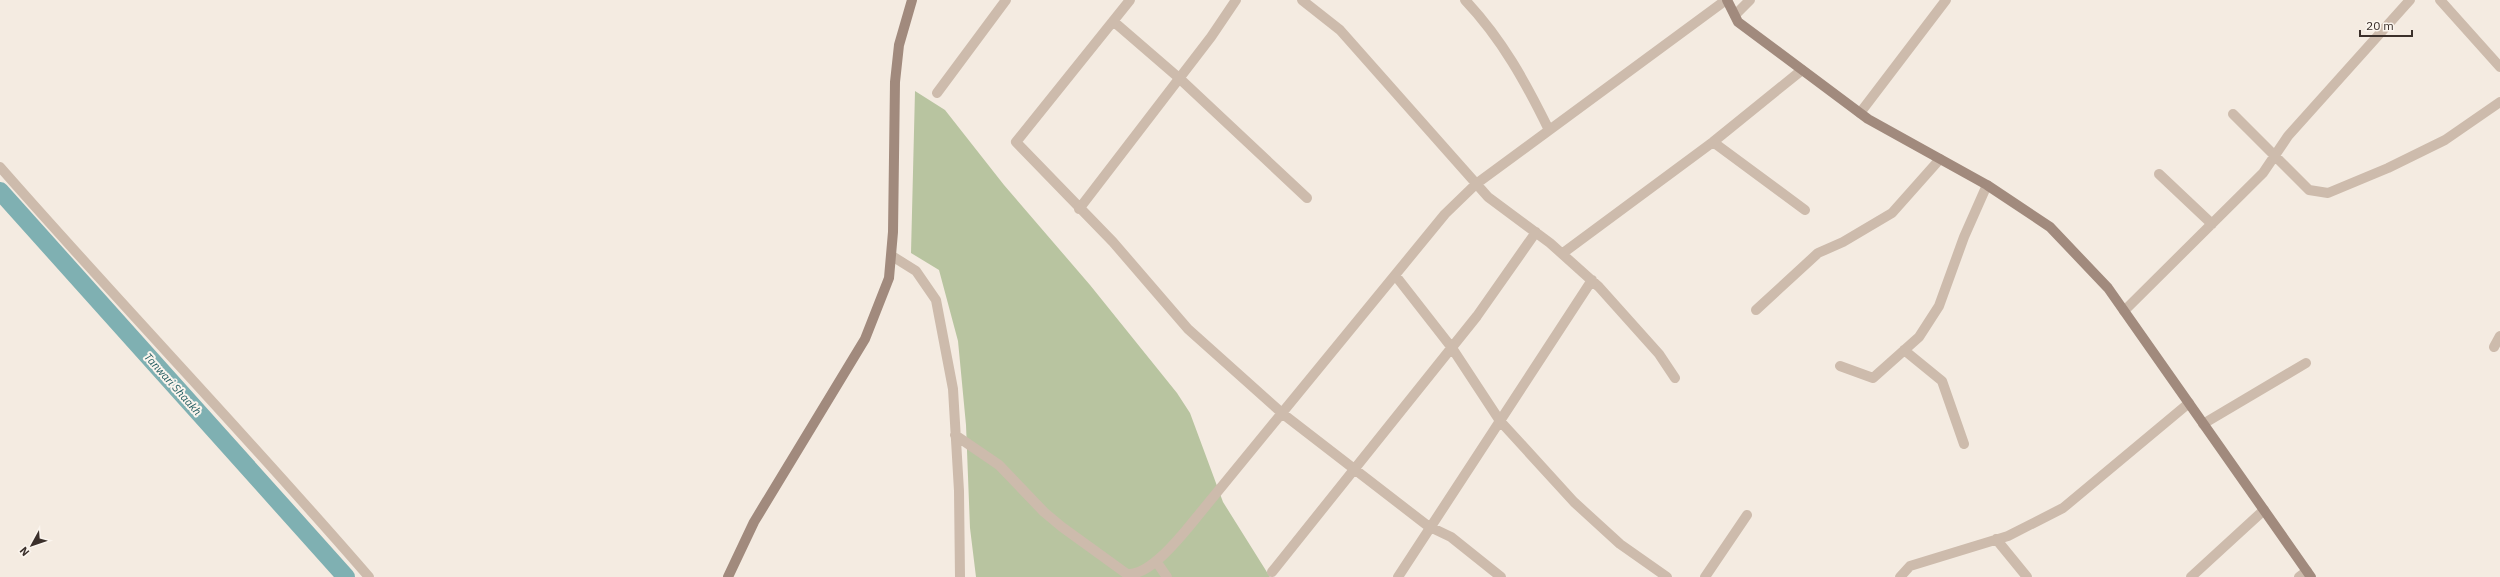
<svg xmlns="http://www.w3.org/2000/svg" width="2500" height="577" viewBox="0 0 2500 577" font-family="'IBM Plex Sans',sans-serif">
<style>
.green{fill:#b8c4a0}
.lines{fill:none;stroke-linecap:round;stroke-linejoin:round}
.canal{stroke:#7fb0b2;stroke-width:18}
.street{stroke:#cdbbac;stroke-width:10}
.secondary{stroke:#a18a7d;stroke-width:10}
.labels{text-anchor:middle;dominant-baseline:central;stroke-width:4;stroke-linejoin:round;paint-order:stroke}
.water-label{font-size:11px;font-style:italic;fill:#1f5a5e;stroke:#fbf5ee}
</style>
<rect width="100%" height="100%" fill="#f4ebe1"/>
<!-- green -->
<path class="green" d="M915 91 945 110 1004 185 1090 285 1177 393 1190 413 1223 502 1270 577H976L970 528 966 425 958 341 939 270 911 253Z"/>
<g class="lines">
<!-- canal -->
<path class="canal" d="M0 191 346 577"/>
<!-- street -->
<path class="street" d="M1130 0 1016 142 1113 242 1188 329 1283 414 1428 526 1451 537 1501 577
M1302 0 1340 30 1488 197 1550 243 1599 287 1659 354 1675 378
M1465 0C1502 39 1526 83 1549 130
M2440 0 2500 67
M1735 15 1750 0
M1113 21 1179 78 1307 198
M937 93 1006 0
M1860 113 1946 0
M2233 114 2309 190 2328 193 2388 168 2445 140 2500 102
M1713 142 1805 210
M0 167C121 305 249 438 369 577
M2159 174 2212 224
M1079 209 1211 37 1236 0
M1563 253 1713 142 1802 70
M892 256 916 271 936 300 953 389 959 491 960 577
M1395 275 1452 348 1500 421 1574 502 1620 544 1667 577
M1756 310 1818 253 1843 242 1892 213 1940 159
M2124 311 2263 173 2288 136 2410 0
M2494 347 2500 336
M1904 350 1942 381 1964 444
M1840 366 1873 378 1919 337 1939 306 1964 237 1987 185
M2203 424 2306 363
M955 435 999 465 1044 512 1062 527 1127 574C1148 576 1175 543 1187 529L1445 214 1476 184 1726 0
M1996 539 2027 577
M1156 561 1167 577
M1272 572 1477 316 1536 232
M1398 577 1592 280
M1705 577 1747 515
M1900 577 1910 566 2008 536 2063 508 2189 403
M2191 577 2264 510
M2299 577 2307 571"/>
<!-- secondary -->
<path class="secondary" d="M1727 0 1738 22 1868 119 1987 185 2050 227 2108 288 2311 577
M728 577 754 522 865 339 889 278 893 232 895 82 899 45 912 0"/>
</g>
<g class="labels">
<!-- water labels -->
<g class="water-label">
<text transform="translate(173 384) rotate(48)">Tanwari Shaakh</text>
</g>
</g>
<!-- north arrow -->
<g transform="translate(32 545) rotate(230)" stroke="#fbf5ee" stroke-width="3" paint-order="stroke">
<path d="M0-3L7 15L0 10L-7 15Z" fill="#3b302b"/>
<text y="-6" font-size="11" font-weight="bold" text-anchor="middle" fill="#3b302b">N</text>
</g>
<!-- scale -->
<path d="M2360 30v6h52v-6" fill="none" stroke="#3b302b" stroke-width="2"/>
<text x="2366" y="30" font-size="12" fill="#3b302b" stroke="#fbf5ee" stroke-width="3" paint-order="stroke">20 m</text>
</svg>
